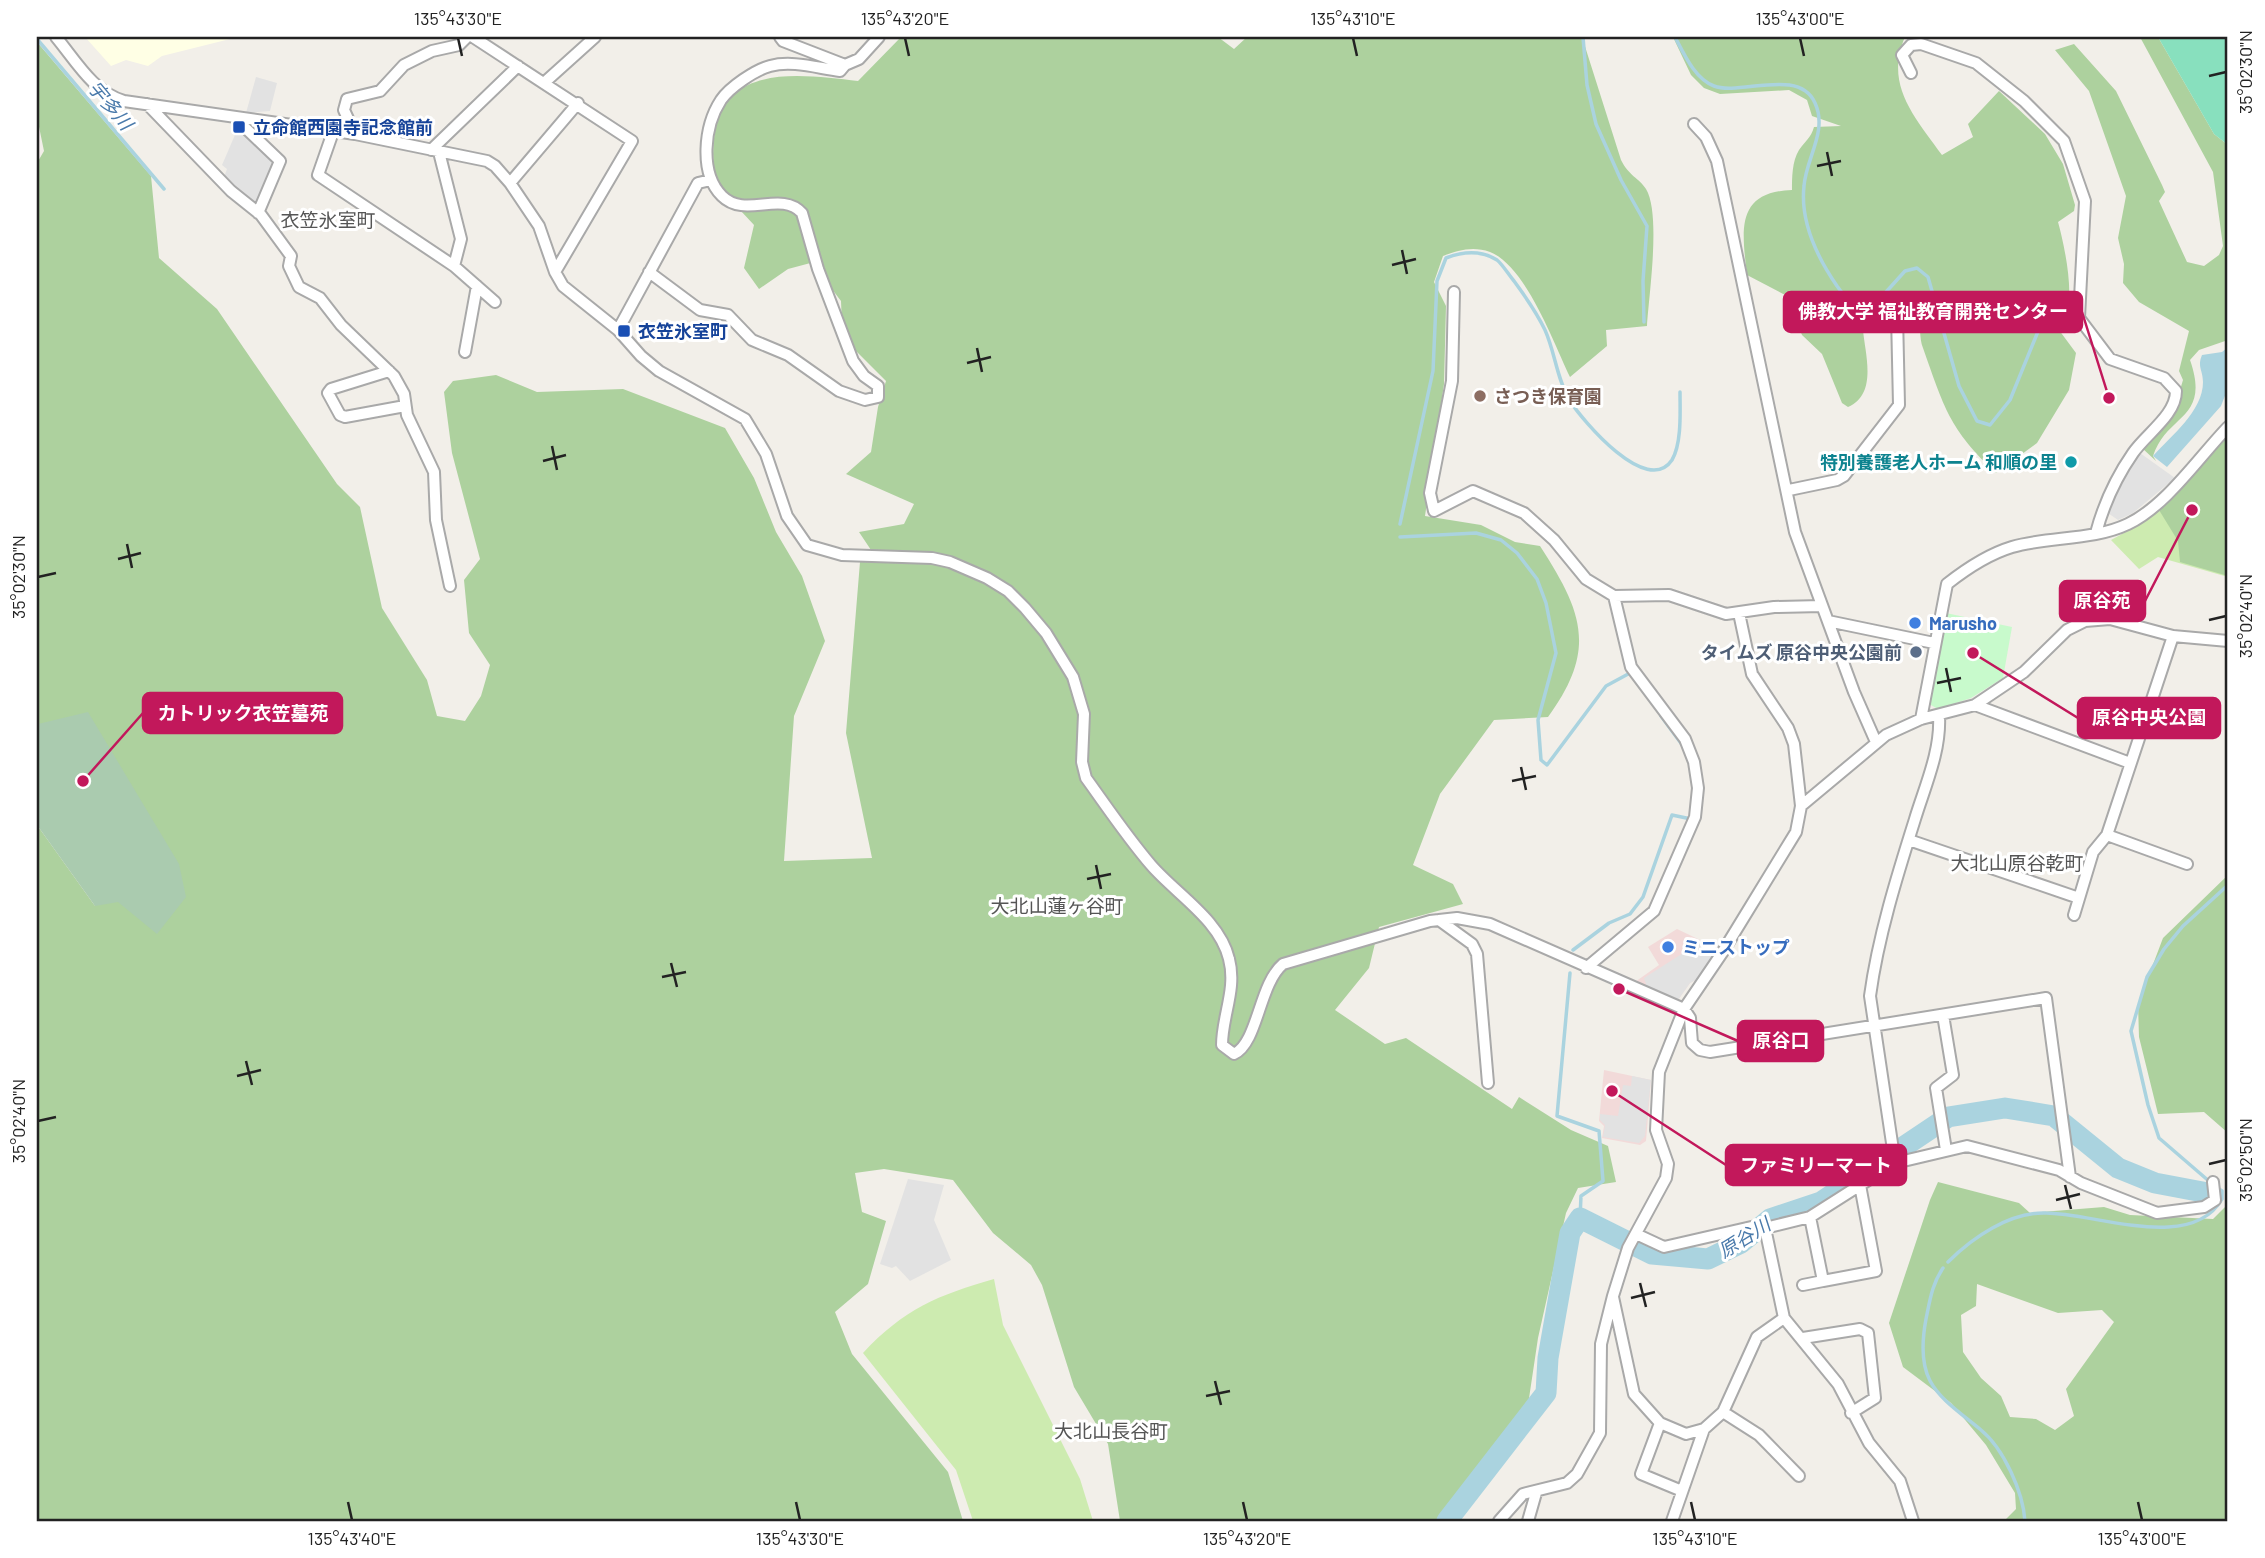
<svg xmlns="http://www.w3.org/2000/svg" width="2265" height="1558" viewBox="0 0 2265 1558" font-family="Barlow,'Noto Sans JP',sans-serif">
<style>
.commercial{fill:#f2dad9}
.education{fill:#ffffe5}
.grass{fill:#cdebb0}
.forest{fill:#add19e;fill-rule:evenodd}
.cemetery{fill:#aacbaf}
.park{fill:#c8facc}
.pitch{fill:#88e0be}
.parking{fill:#e2e2e2}
.water{fill:#aad3df}
.lines{fill:none;stroke-linecap:round;stroke-linejoin:round}
.stream{stroke:#aad3df;stroke-width:3.5}
.river{stroke:#aad3df;stroke-width:21}
.minor-casing{stroke:#a9a9a9;stroke-width:14}
.minor{stroke:#fff;stroke-width:10}
.ticks{fill:none;stroke:#222;stroke-width:2.5}
.transit-dot{fill:#1a4fb4;stroke:#fff;stroke-width:2.5}
.education-dot{fill:#8d6e63;stroke:#fff;stroke-width:2.5}
.culture-dot{fill:#0f9aa8;stroke:#fff;stroke-width:2.5}
.shop-dot{fill:#3f7fe0;stroke:#fff;stroke-width:2.5}
.service-dot{fill:#5c6f8a;stroke:#fff;stroke-width:2.5}
.labels{text-anchor:middle;dominant-baseline:central;stroke-width:6;stroke-linejoin:round;paint-order:stroke}
.transit-label{font-size:18px;font-weight:bold;fill:#164399;stroke:#fff;text-anchor:start}
.education-label{font-size:18px;font-weight:bold;fill:#785e54;stroke:#fff;text-anchor:start}
.culture-label{font-size:18px;font-weight:bold;fill:#0d838f;stroke:#fff;text-anchor:end}
.shop-label{font-size:18px;font-weight:bold;fill:#366cbe;stroke:#fff;text-anchor:start}
.service-label{font-size:18px;font-weight:bold;fill:#4e5e75;stroke:#fff;text-anchor:end}
.water-label{font-size:19px;font-style:italic;fill:#4a7aab;stroke:#fff}
.neighbourhood-label{font-size:19px;fill:#555;stroke:#fff}
.leader{fill:none;stroke:#c2185b;stroke-width:2.5}
.callout-dot{fill:#c2185b;stroke:#fff;stroke-width:2.5}
.callout{fill:#c2185b;stroke:#c2185b;stroke-width:2.5}
.callout-label{font-size:19px;text-anchor:middle;font-weight:bold;fill:#fff}
.neatline{fill:none;stroke:#222;stroke-width:2.5}
.ticks-label{font-size:18px;text-anchor:middle;fill:#222}
</style>
<rect width="100%" height="100%" fill="#f2efe9"/>
<!-- commercial -->
<path class="commercial" d="M1677 929 1719 949 1700 978 1690 983 1678 1000 1635 982 1659 965 1648 947Z
M1604 1070 1651 1080 1646 1141 1640 1145 1602 1138 1604 1126 1599 1121Z"/>
<!-- education -->
<path class="education" d="M85 37H238L162 56 148 66 126 60 111 66Z"/>
<!-- grass -->
<path class="grass" d="M2228 435V577L2158 557 2139 569 2111 540 2144 522Z
M994 1279 1003 1325 1080 1479 1093 1521H973L956 1470 863 1353C904 1309 938 1295 994 1279Z"/>
<!-- forest -->
<path class="forest" d="M901 37H1218L1234 49 1247 37H1582L1621 160C1629 176 1639 178 1646 189 1661 214 1649 294 1647 326L1606 330 1607 346 1570 377C1554 344 1526 266 1490 252 1473 246 1459 250 1443 256L1434 282 1446 306 1444 384 1425 516 1481 525 1515 542 1540 546C1582 611 1598 649 1548 717L1494 720 1440 794 1413 865 1453 884 1463 904 1379 927 1369 968 1335 1010 1385 1044 1406 1038 1512 1109 1519 1097 1571 1130 1608 1146 1616 1182 1578 1188 1566 1213 1538 1338 1528 1405 1437 1521H1120L1108 1444 1074 1387 1042 1285 1031 1265 993 1233 953 1180 884 1169 855 1173 862 1212 886 1221 868 1284 835 1312 852 1354 948 1472 963 1521H37V825L95 906 39 724 37 738V163L44 151 37 117V42L151 176 159 258 217 309 337 484 360 507 382 608 427 680 437 716 465 721 481 696 490 665 469 633 464 580 480 559 452 453 444 392 453 381 496 375 537 392 623 389 725 428 754 478 776 532 802 576 825 641 794 716 784 861 872 858 846 733 860 562 871 550 859 532 904 524 914 504 846 474 871 452 878 407 886 381 852 347 842 325 841 301 825 280 818 261 788 269 759 289 744 268 754 225C743 212 722 194 717 179 711 164 713 140 716 125 732 62 809 76 858 81Z
M1673 37H1905C1884 85 1915 117 1942 155L1973 137 1968 124 1999 91 2045 134 2063 164 2075 205 2074 211 2058 222C2065 247 2079 312 2059 330L2076 353 2069 390 2037 443 1996 473C1949 429 1944 407 1923 348 1919 338 1921 326 1918 316L1907 307 1881 316 1863 330C1865 354 1878 394 1848 407L1842 403 1822 354 1802 335 1785 295 1747 275C1742 231 1735 192 1792 190 1792 178 1792 161 1799 150 1805 141 1811 138 1814 127L1841 126 1812 116 1807 100 1789 90 1720 94 1704 88 1691 75Z
M2140 37H2158L2214 134 2228 145V340L2199 350 2190 360C2211 420 2167 413 2153 456L2156 461 2142 448 2180 390 2183 380 2179 371 2189 331 2139 302 2123 283 2124 264 2118 238 2126 196 2089 91 2055 50 2074 44 2116 91 2162 185 2165 192 2159 201 2187 262 2204 266 2219 255 2223 246 2213 172Z
M2228 436V576L2180 562 2178 541 2159 510Z
M2228 875V1133L2204 1112 2158 1114 2139 1037 2138 1004 2163 938Z
M1938 1182 2019 1203 2030 1213 2104 1207 2130 1215 2213 1219 2228 1204V1521H2004L2016 1509 2015 1493 1986 1445 1951 1403 1903 1367 1889 1323 1930 1200ZM1977 1284 2058 1313 2102 1310 2114 1322 2066 1389 2074 1416 2055 1430 2036 1419 2010 1417 2001 1396 1981 1378 1963 1352 1961 1315 1976 1306Z"/>
<!-- cemetery -->
<path class="cemetery" d="M88 712 179 864 186 897 157 934 118 902 95 906 37 825 38 724Z"/>
<!-- park -->
<path class="park" d="M1946 613 2012 627 2003 678 1971 698 1938 709 1929 704Z"/>
<!-- pitch -->
<path class="pitch" d="M2158 37H2228V145L2214 134Z"/>
<!-- parking -->
<path class="parking" d="M256 77 277 83 270 111 246 113Z
M238 128 276 162 260 203 254 205 238 193 224 177 227 169 222 165Z
M2140 453 2175 478 2133 513 2118 520 2105 511 2113 493Z
M1702 941 1719 949 1700 978 1690 983 1678 1000 1647 987 1644 978Z
M1632 1076 1651 1080 1645 1136 1639 1143 1603 1137 1605 1125 1600 1120V1114L1618 1116 1623 1085 1631 1086Z
M908 1179 944 1185 934 1220 951 1260 910 1281 896 1266 892 1268 880 1264Z"/>
<!-- water -->
<path class="water" d="M2228 347V388L2221 406 2167 467 2153 456C2171 436 2203 411 2203 382 2203 370 2197 367 2202 355L2222 352Z"/>
<g class="lines">
<!-- stream -->
<path class="stream" d="M1583 37 1587 85 1596 124 1621 180 1647 226 1643 281 1644 322
M1675 37C1684 54 1695 79 1714 86 1740 96 1799 67 1815 103 1828 131 1806 158 1804 186 1800 222 1817 257 1837 286 1846 298 1853 311 1868 312L1905 271 1917 268 1928 277 1959 386 1977 421 1990 425 2010 400 2039 329 2057 322
M37 39 164 189
M1400 524 1433 371 1437 281 1446 258C1462 252 1481 250 1497 260 1503 265 1508 274 1514 281 1525 296 1537 313 1545 330 1555 352 1557 380 1570 401 1583 421 1647 497 1672 460 1682 443 1680 411 1680 392
M1400 537 1476 533 1501 540 1517 553 1537 579 1546 603 1556 653 1538 720 1541 760 1547 765 1606 686 1630 673
M1661 716 1683 746
M1573 950 1609 923 1630 914 1643 897 1672 815 1691 819
M1570 973 1557 1116 1599 1131 1603 1181 1581 1196 1580 1218
M2210 1182 2159 1138 2148 1105 2131 1031 2147 977 2164 949 2183 926 2228 885
M1948 1262C1973 1237 2010 1212 2046 1213 2095 1213 2191 1253 2222 1199V1191L2216 1187
M1943 1268C1932 1284 1930 1300 1926 1319 1914 1383 1937 1394 1981 1430 2004 1449 2023 1492 2025 1521"/>
<!-- river -->
<path class="river" d="M1447 1521 1546 1393 1548 1358 1570 1233 1580 1218 1652 1254 1708 1259 1741 1243 1770 1219 1821 1202 1948 1117 2005 1108 2054 1116 2118 1168 2155 1183 2208 1193"/>
<defs>
<path id="minor" d="M56 37C76 61 93 92 124 101L355 134 487 161 495 166 510 183 539 226 555 272 563 286 618 330 641 356 659 371 745 419 766 454 787 516 807 545 842 555 932 558 950 562 987 578 1008 591 1025 608 1046 633 1073 677 1084 714 1082 762 1086 778C1107 807 1127 837 1151 865 1176 894 1220 920 1229 959 1237 989 1222 1016 1222 1045L1234 1054C1258 1043 1259 984 1283 964L1430 921 1457 918 1490 924 1684 1009 1690 1018 1692 1043 1700 1050 1710 1052 2046 998 2070 1177
M473 37 632 141 555 272
M780 37 783 41 845 65 859 59 879 37
M1911 73 1902 55 1911 45 1921 44 1976 63 2024 101 2064 141 2085 201 2079 318 2110 359 2164 378 2176 391C2176 415 2146 434 2133 453 2115 479 2104 503 2096 533
M545 82 595 37
M147 104 231 191 261 215 291 256 289 266 299 287 320 298 341 325 394 376 404 394 407 415 434 472 436 520 450 586
M236 119 280 161 258 213
M1694 124 1706 137 1717 161 1795 532 1854 692 1876 742
M333 132 318 175 454 266 495 302
M355 134 344 110 347 99 380 91 404 65 432 51 459 45 467 37
M431 150 518 66
M439 152 461 239 454 266
M510 183 578 103
M649 272 700 310 728 315 752 340 788 355 839 391 865 400 878 397V386L864 376 853 361 818 269 802 213C781 190 745 219 722 196 699 173 704 126 721 100 730 87 755 70 770 66 792 60 817 68 840 71L845 65
M1454 292 1452 381 1430 493 1434 511 1473 491 1524 513 1554 540 1586 579 1614 596 1669 595 1726 614 1774 607 1822 606
M618 330 698 183 711 180
M465 352 477 286
M389 371 331 389 328 393 340 415 345 417 405 406
M1789 490 1837 480 1844 476 1899 405 1897 315
M1739 613 1752 674 1788 728 1794 744 1801 806
M1828 621 1934 643
M1975 705 2130 763
M1921 719 1947 584C1966 569 1989 554 2012 547 2050 536 2092 541 2128 524 2166 506 2199 457 2228 427
M2107 835 2187 864
M1909 840 2079 898
M2074 915 2093 852 2107 835 2173 636
M1439 920 1472 944 1477 954 1488 1083
M1586 968 1654 911 1695 817 1698 788 1694 762 1685 739 1631 667 1614 596
M1943 1015 1953 1075 1936 1088 1946 1150
M1895 1163 1870 996C1878 937 1897 876 1915 819 1925 786 1941 751 1939 716
M1810 1217 1823 1281 1876 1271 1860 1185
M1765 1228 1784 1318
M1636 1234 1664 1247 1760 1225 1765 1228 1810 1217 1895 1163 1967 1146 2059 1170 2081 1183 2157 1213 2204 1207 2215 1200 2213 1182
M1803 1285 1823 1281
M1613 1297 1634 1394 1660 1423 1686 1434 1704 1429 1723 1412 1757 1337 1784 1318 1838 1384 1869 1443 1900 1481 1913 1521
M1803 1338 1860 1329 1868 1333 1875 1398 1851 1413
M1723 1412 1759 1435 1799 1476
M1660 1423 1641 1474 1682 1491
M1499 1521 1523 1494 1567 1483 1577 1474 1600 1433 1601 1344 1613 1296 1628 1248 1666 1178 1668 1164 1656 1130 1659 1072 1684 1009 1722 953 1796 832 1801 806 1886 735 1921 719 1975 705 2024 672 2067 630 2085 621 2110 619 2173 636 2228 641
M1528 1521 1536 1493
M1672 1521 1704 1429"/>
</defs>
<!-- minor casing -->
<use href="#minor" class="minor-casing"/>
<!-- minor -->
<use href="#minor" class="minor"/>
</g>
<!-- ticks -->
<path class="ticks" d="M458 38 462 56M905 38 909 56M1353 38 1357 56M1800 38 1804 56M2209 76 2226 72M1827 152 1832 176M1817 166 1841 161M1402 250 1407 274M1392 265 1416 259M977 348 982 372M967 363 991 357M552 446 557 470M543 461 566 455M127 544 132 568M118 559 141 553M38 577 56 573M2209 620 2226 616M1946 668 1951 692M1937 683 1961 678M1521 767 1526 790M1512 781 1536 776M1096 865 1101 889M1087 879 1111 874M671 963 677 987M662 977 686 972M246 1061 252 1085M237 1076 261 1070M38 1121 56 1117M2209 1164 2226 1160M2065 1185 2071 1209M2056 1200 2080 1194M1640 1283 1646 1307M1631 1298 1655 1292M1215 1381 1221 1405M1206 1396 1230 1391M348 1502 352 1520M796 1502 800 1520M1243 1502 1247 1520M1691 1502 1695 1520M2138 1502 2142 1520"/>
<!-- markers -->
<g class="transit-dot">
<rect x="232" y="120" width="14" height="14" rx="3.5"/>
<rect x="617" y="324" width="14" height="14" rx="3.5"/>
</g>
<circle class="education-dot" cx="1480" cy="396" r="7"/>
<circle class="culture-dot" cx="2071" cy="462" r="7"/>
<g class="shop-dot">
<circle cx="1915" cy="623" r="7"/>
<circle cx="1668" cy="947" r="7"/>
</g>
<circle class="service-dot" cx="1916" cy="652" r="7"/>
<g class="labels">
<!-- transit labels -->
<g class="transit-label">
<text x="253" y="127">立命館西園寺記念館前</text>
<text x="638" y="331">衣笠氷室町</text>
</g>
<!-- education labels -->
<g class="education-label">
<text x="1494" y="396">さつき保育園</text>
</g>
<!-- culture labels -->
<g class="culture-label">
<text x="2057" y="462">特別養護老人ホーム 和順の里</text>
</g>
<!-- shop labels -->
<g class="shop-label">
<text x="1929" y="623">Marusho</text>
<text x="1682" y="947">ミニストップ</text>
</g>
<!-- service labels -->
<g class="service-label">
<text x="1902" y="652">タイムズ 原谷中央公園前</text>
</g>
<!-- water labels -->
<g class="water-label">
<text transform="translate(111 105) rotate(50)">宇多川</text>
<text transform="translate(1744 1237) rotate(-32)">原谷川</text>
</g>
<!-- neighbourhood labels -->
<g class="neighbourhood-label">
<text x="328" y="219">衣笠氷室町</text>
<text x="2017" y="862">大北山原谷乾町</text>
<text x="1057" y="905">大北山蓮ヶ谷町</text>
<text x="1111" y="1430">大北山長谷町</text>
</g>
</g>
<!-- callouts -->
<path class="leader" d="M2109 398L2082 312M2192 510L2145 601M83 781L143 713M1973 653L2078 718M1619 989L1738 1041M1612 1091L1726 1165"/>
<g class="callout-dot">
<circle cx="2109" cy="398" r="7"/>
<circle cx="2192" cy="510" r="7"/>
<circle cx="83" cy="781" r="7"/>
<circle cx="1973" cy="653" r="7"/>
<circle cx="1619" cy="989" r="7"/>
<circle cx="1612" cy="1091" r="7"/>
</g>
<g class="callout">
<rect x="1784" y="292" width="298" height="40" rx="7"/>
<rect x="2060" y="581" width="85" height="40" rx="7"/>
<rect x="143" y="693" width="199" height="40" rx="7"/>
<rect x="2078" y="698" width="142" height="40" rx="7"/>
<rect x="1738" y="1021" width="85" height="40" rx="7"/>
<rect x="1726" y="1145" width="180" height="40" rx="7"/>
</g>
<g class="callout-label">
<text x="1933" y="318">佛教大学 福祉教育開発センター</text>
<text x="2102" y="607">原谷苑</text>
<text x="243" y="720">カトリック衣笠墓苑</text>
<text x="2149" y="724">原谷中央公園</text>
<text x="1781" y="1047">原谷口</text>
<text x="1816" y="1172">ファミリーマート</text>
</g>
<!-- border -->
<rect width="2265" height="1558" fill="none" stroke="#ffffff" stroke-width="77"/>
<rect x="38" y="38" width="2188" height="1482" class="neatline"/>
<g class="ticks-label">
<text x="458" y="25">135°43'30"E</text>
<text x="905" y="25">135°43'20"E</text>
<text x="1353" y="25">135°43'10"E</text>
<text x="1800" y="25">135°43'00"E</text>
<text transform="translate(2246 72) rotate(-90)" y="6">35°02'30"N</text>
<text transform="translate(19 577) rotate(-90)" y="6">35°02'30"N</text>
<text transform="translate(2246 616) rotate(-90)" y="6">35°02'40"N</text>
<text transform="translate(19 1121) rotate(-90)" y="6">35°02'40"N</text>
<text transform="translate(2246 1160) rotate(-90)" y="6">35°02'50"N</text>
<text x="352" y="1545">135°43'40"E</text>
<text x="800" y="1545">135°43'30"E</text>
<text x="1247" y="1545">135°43'20"E</text>
<text x="1695" y="1545">135°43'10"E</text>
<text x="2142" y="1545">135°43'00"E</text>
</g>
</svg>
